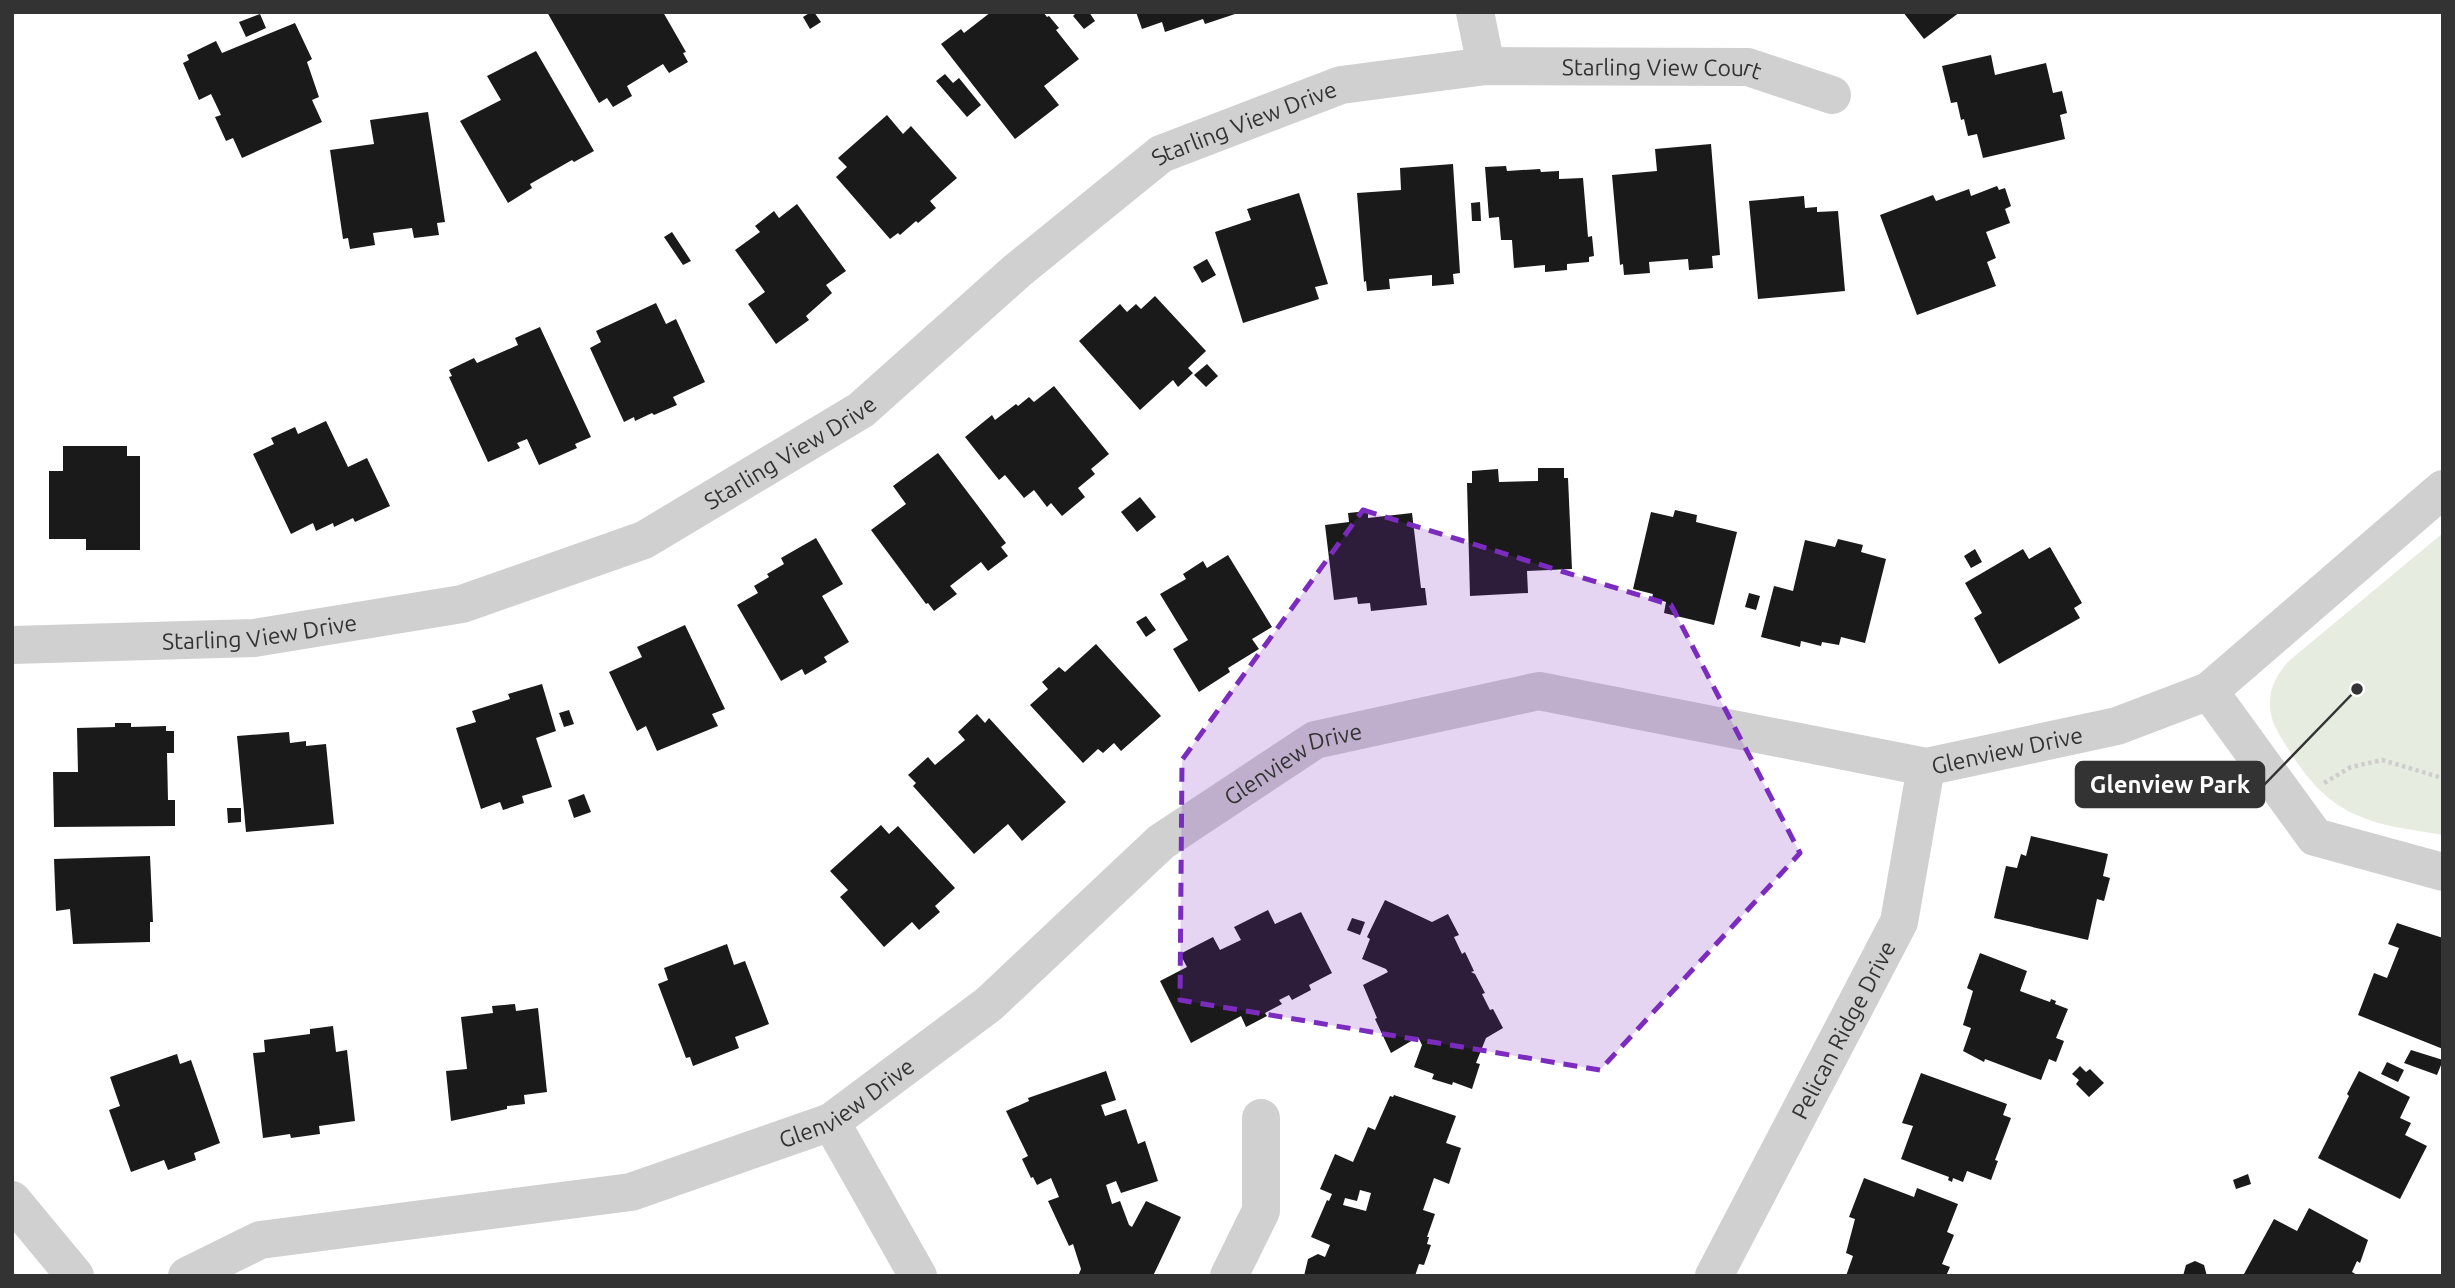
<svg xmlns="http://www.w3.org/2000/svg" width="2455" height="1288" viewBox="0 0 2455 1288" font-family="Ubuntu,sans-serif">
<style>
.green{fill:#e6ecdf}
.building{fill:#1a1a1a;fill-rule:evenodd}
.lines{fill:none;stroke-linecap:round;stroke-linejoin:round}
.path{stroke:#cdcdcd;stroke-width:4.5;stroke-dasharray:3.5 3.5;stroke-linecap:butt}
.street{stroke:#d0d0d0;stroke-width:38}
.marked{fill:#7b2cbf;fill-opacity:0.2;stroke:#7b2cbf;stroke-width:5;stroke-dasharray:14 9;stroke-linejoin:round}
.labels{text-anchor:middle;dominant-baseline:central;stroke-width:7;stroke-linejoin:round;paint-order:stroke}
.street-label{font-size:23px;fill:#333;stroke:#fff}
.leader{fill:none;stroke:#333;stroke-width:2.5}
.callout-dot{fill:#333;stroke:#fff;stroke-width:2.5}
.callout{fill:#333;stroke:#333;stroke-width:2.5}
.callout-label{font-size:24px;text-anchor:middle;font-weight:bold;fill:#fff}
</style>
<rect width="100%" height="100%" fill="#fff"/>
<!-- green -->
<path class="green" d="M2443 533V835C2417 830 2389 828 2364 818 2328 805 2306 778 2287 747 2278 733 2269 719 2270 702 2270 686 2279 671 2290 660Z"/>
<!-- building -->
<path class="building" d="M547 12H663L686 52 683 53 688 62 669 73 663 64 627 86 632 96 613 107 607 98 599 103Z
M811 12H814L821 22 810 29 803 17Z
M991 12H1043L1047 17 1049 16 1059 28 1056 30 1079 59 1044 86 1059 105 1015 139 941 44 961 29 964 33Z
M1077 12H1089L1095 21 1084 29 1073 16Z
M1136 12H1238V13L1205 24 1203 19 1165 32 1162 22 1142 29Z
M1903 12H1960L1924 39Z
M260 14 266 28 246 37 239 22Z
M295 23 312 59 307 62 319 97 312 100 322 122 242 158 233 138 226 141 215 117 221 115 211 94 199 100 183 63 189 60 187 55 216 41 222 53Z
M536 51 594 151 574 162 572 160 530 184 532 188 508 203 460 121 501 100 487 76Z
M1991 55 1995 75 2046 63 2053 93 2062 91 2067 113 2060 115 2065 139 1983 158 1977 134 1968 136 1964 119 1961 120 1957 102 1951 103 1942 66Z
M945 74 953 83 959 78 981 105 967 117 936 81Z
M428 112 445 222 437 223 439 235 414 238 412 228 373 233 375 245 350 249 348 238 343 239 330 150 374 144 370 120Z
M887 115 903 134 911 126 957 178 930 201 936 208 918 223 916 221 900 235 898 233 890 239 836 177 847 167 838 158Z
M1711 144 1720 255 1712 256 1713 268 1689 270 1688 259 1649 262 1650 273 1624 275 1623 264 1620 265 1612 175 1657 171 1655 149Z
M1453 164 1460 273 1453 274 1454 284 1432 286V275L1389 279 1390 289 1367 291 1366 281 1364 282 1357 193 1401 190 1400 168Z
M1506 166 1507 171 1540 169 1541 172 1559 171V179L1583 178 1588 237 1592 236 1594 256 1589 257V262L1567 264V270L1545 272V265L1514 268 1512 240H1501L1499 217 1489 218 1485 167Z
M1997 186 1999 190 2005 188 2011 206 2005 209 2010 223 1986 232 1996 258 1987 262 1996 286 1917 315 1880 215 1933 195 1936 201 1969 189 1971 196Z
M1299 193 1328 284 1315 287 1319 299 1243 323 1215 232 1251 220 1247 209Z
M1804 196 1805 208 1817 207V212L1838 211 1845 291 1758 299 1749 201Z
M1480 202 1481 221H1472L1471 203Z
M797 204 846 271 826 285 832 293 806 316 809 320 776 344 748 304 765 292 735 250 760 232 755 226 774 211 779 218Z
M672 232 691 261 683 265 664 237Z
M1207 259 1216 275 1202 283 1193 267Z
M1155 296 1206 351 1188 368 1193 373 1178 387 1173 380 1140 410 1079 341 1120 304 1127 312 1136 304 1141 309Z
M656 303 666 324 676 319 705 382 673 397 677 405 654 415 652 413 635 421 634 417 624 422 590 348 601 342 596 331Z
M540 327 591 437 575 444 577 448 539 465 527 439 517 443 520 448 488 462 449 377 452 376 449 370 474 358 477 363 518 345 515 338Z
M1207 364 1218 376 1206 387 1194 375Z
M1054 386 1109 454 1091 469 1095 474 1078 488 1085 497 1062 516 1051 503 1047 507 1034 490 1024 498 1005 475 999 480 965 437 992 415 995 420 1016 404 1018 406 1029 397 1034 402Z
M326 421 348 467 367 458 390 506 355 522 353 518 334 527 333 523 316 531 313 523 291 534 253 454 274 444 271 438 295 427 298 434Z
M63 446H127V456H140V550H86V539H49V471H63Z
M938 453 1006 543 1001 547 1008 556 988 571 981 562 950 586 957 594 934 611 928 603 926 604 871 530 906 504 893 486Z
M1538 468H1564V478H1568L1572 569 1527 571 1528 593 1470 596 1467 483H1472V471L1498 469 1499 482 1538 481Z
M1140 497 1156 517 1137 532 1121 512Z
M1675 510 1697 515 1696 522 1737 532 1714 625 1664 613 1666 602 1652 598 1653 594 1633 589 1651 512 1673 517Z
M1368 511V518L1412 513 1421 588H1425L1427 605 1371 611 1370 603 1358 604 1357 597 1334 600 1325 525 1349 522 1348 513Z
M816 538 843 584 822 596 849 642 824 657 827 662 805 675 802 669 781 681 737 605 758 593 754 586 769 577 767 574 784 564 781 558Z
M1838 539 1863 545 1861 552 1886 559 1865 643 1841 637 1839 645 1822 642 1821 646 1801 641 1800 647 1761 637 1774 586 1793 591 1805 540 1835 547Z
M2050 547 2082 603 2074 608 2080 618 1999 664 1974 618 1982 613 1965 583 2023 549 2029 559Z
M1975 549 1982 562 1971 568 1964 556Z
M1228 555 1272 627 1252 639 1259 649 1228 668 1230 672 1199 692 1173 649 1188 640 1160 594 1186 579 1183 574 1203 561 1207 568Z
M1749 593 1760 596 1756 610 1745 607Z
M1146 616 1156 630 1146 637 1136 622Z
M685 625 725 709 712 714 718 726 657 751 646 726 637 731 609 672 642 657 637 647Z
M1096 644 1161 716 1121 751 1114 743 1103 753 1098 749 1083 763 1030 705 1048 689 1042 682 1059 667 1065 672Z
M542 684 556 731 536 738 552 787 522 796 524 803 503 810 500 802 481 809 456 728 476 722 472 711 510 699 508 694Z
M569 710 574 724 564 727 559 713Z
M977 714 985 723 989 718 1066 802 1022 841 1008 824 974 854 913 786 916 783 908 775 928 757 935 765 965 740 958 732Z
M115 723H131V727L166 726V731H174V753H167L168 800H175V826L54 827 53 772H78L77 728 115 727Z
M289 732 290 743 306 741V746L326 744 334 824 246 832 237 736Z
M584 794 591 812 574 818 568 800Z
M227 808H241V822L228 823Z
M881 825 889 834 898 826 955 888 935 906 940 912 919 930 912 922 884 947 840 897 848 890 830 871Z
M2031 836 2108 854 2103 876 2110 878 2104 901 2097 899 2088 940 1994 918 2006 866 2017 868 2021 854 2026 856Z
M150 856 153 922H150V942L73 944 70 909 56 911 54 859Z
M1385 900 1432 922 1448 914 1459 935 1454 937 1462 954 1465 952 1474 971 1471 972 1475 974 1485 993 1482 994 1490 1010 1493 1009 1503 1028 1486 1038 1476 1063 1480 1064 1472 1089 1453 1082 1452 1085 1432 1079 1434 1074 1414 1067 1422 1045 1418 1037 1391 1053 1375 1019 1377 1018 1363 985 1388 972 1386 969 1362 959 1370 939 1367 937Z
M1268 910 1275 924 1301 912 1332 973 1309 985 1311 990 1292 1000 1289 995 1279 1000 1282 1004 1265 1013 1267 1016 1246 1027 1241 1016 1191 1043 1160 981 1187 967 1180 954 1213 937 1220 950 1241 940 1234 927Z
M1352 918 1365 922 1360 935 1347 930Z
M2397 923 2443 938V1049L2358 1015 2374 973 2387 978 2399 948 2388 944Z
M727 944 734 965 745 961 769 1024 735 1037 739 1048 693 1066 690 1057 686 1058 658 984 668 980 664 968Z
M1980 953 2027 971 2020 991 2050 1002 2051 999 2056 1001 2055 1004 2068 1009 2056 1038 2064 1041 2056 1062 2049 1059 2041 1080 1985 1059 1984 1062 1963 1051 1971 1028 1963 1025 1973 991 1967 988Z
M515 1004 516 1011 538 1008 547 1092 524 1095 525 1104 507 1106V1109L451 1121 446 1071 467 1069 461 1017 493 1013 492 1006Z
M333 1026 336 1052 347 1050 355 1121 319 1126 320 1134 291 1138 290 1134 263 1138 253 1053 265 1052 264 1040 310 1034V1029Z
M2411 1050 2443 1060 2437 1075 2404 1063Z
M177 1054 180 1064 191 1060 220 1143 194 1153 196 1160 168 1170 164 1160 131 1172 109 1110 120 1106 110 1077Z
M2387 1062 2404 1070 2398 1082 2381 1074Z
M2080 1066 2086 1072 2090 1069 2104 1083 2089 1097 2076 1084 2079 1080 2072 1074Z
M1106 1071 1116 1100 1101 1105 1105 1116 1126 1109 1138 1144 1145 1141 1158 1181 1121 1193 1116 1181 1106 1185 1112 1204 1120 1201 1129 1225 1132 1227 1146 1201 1181 1217 1153 1276H1078L1081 1269 1073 1244 1069 1246 1048 1201 1059 1197 1051 1178 1037 1185 1033 1177 1031 1178 1022 1159 1028 1156 1006 1111 1029 1101 1028 1098Z
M2359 1071 2410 1097 2400 1118 2411 1123 2405 1135 2427 1146 2400 1199 2318 1158 2349 1096 2347 1094Z
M1921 1073 2007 1104 2003 1115 2011 1118 1995 1160 1998 1161 1991 1180 1967 1171 1963 1182 1953 1178 1952 1182 1948 1180 1949 1177 1901 1159 1913 1126 1902 1123Z
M1394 1095 1456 1116 1446 1143 1461 1148 1449 1184 1434 1178 1423 1210 1435 1214 1427 1237H1429L1427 1244 1431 1245 1424 1265 1419 1264 1415 1276H1304L1308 1259 1318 1254 1325 1257 1330 1245 1311 1237 1327 1200 1329 1201 1332 1194 1320 1189 1335 1154 1353 1162 1368 1127 1375 1130 1390 1096 1393 1097ZM1360 1190 1371 1193 1366 1211 1343 1205 1345 1198 1357 1201Z
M2248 1174 2251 1184 2236 1189 2233 1180Z
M1864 1178 1914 1197 1917 1188 1958 1204 1947 1232 1954 1235 1942 1264 1950 1267 1946 1276H1846L1853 1256 1846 1253 1855 1219 1849 1217Z
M2309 1208 2368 1240 2360 1263 2357 1261 2352 1272 2359 1276H2248L2244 1274 2274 1219 2297 1231Z
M2195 1261 2204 1265 2207 1276H2183L2186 1265Z"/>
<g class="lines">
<!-- path -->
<path class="path" d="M2324 783 2351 767 2382 760 2443 778"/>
<!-- street -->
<g class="street">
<path d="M1475 12 1486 66"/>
<path id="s1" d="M12 645 254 638 462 604 644 540 861 410 1018 270 1161 154 1341 85 1486 66 1748 67 1832 95"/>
<path d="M2209 691 2315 837 2443 872"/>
<path d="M831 1122 918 1276"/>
<path d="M12 1200 75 1276"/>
<path id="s2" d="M187 1276 260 1240 631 1192 831 1122 989 1004 1161 842 1315 740 1539 691 1926 767 2117 726 2209 691 2443 489"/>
<path d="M1229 1276 1261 1211V1118"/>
<path id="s3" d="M1714 1276 1899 922 1926 767"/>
</g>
</g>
<!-- marked area -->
<path class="marked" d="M1363 510 1671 605 1800 853 1600 1070 1180 1000 1182 760Z"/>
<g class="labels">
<!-- street labels -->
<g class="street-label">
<text stroke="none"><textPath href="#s1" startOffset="1808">Starling View Court</textPath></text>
<text stroke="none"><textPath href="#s1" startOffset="1382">Starling View Drive</textPath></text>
<text stroke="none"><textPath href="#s1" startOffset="816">Starling View Drive</textPath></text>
<text stroke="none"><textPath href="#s1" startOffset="248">Starling View Drive</textPath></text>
<text stroke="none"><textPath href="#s2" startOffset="1992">Glenview Drive</textPath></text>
<text stroke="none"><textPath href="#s2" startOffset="1256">Glenview Drive</textPath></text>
<text stroke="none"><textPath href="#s3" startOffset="278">Pelican Ridge Drive</textPath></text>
<text stroke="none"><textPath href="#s2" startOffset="690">Glenview Drive</textPath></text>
</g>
</g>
<!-- callouts -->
<path class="leader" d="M2357 689L2264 785"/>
<circle class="callout-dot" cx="2357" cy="689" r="7"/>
<rect class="callout" x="2076" y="762" width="188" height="45" rx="7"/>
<g class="callout-label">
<text x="2170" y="793">Glenview Park</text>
</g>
<!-- border -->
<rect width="2455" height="1288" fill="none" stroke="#333333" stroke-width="28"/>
</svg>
